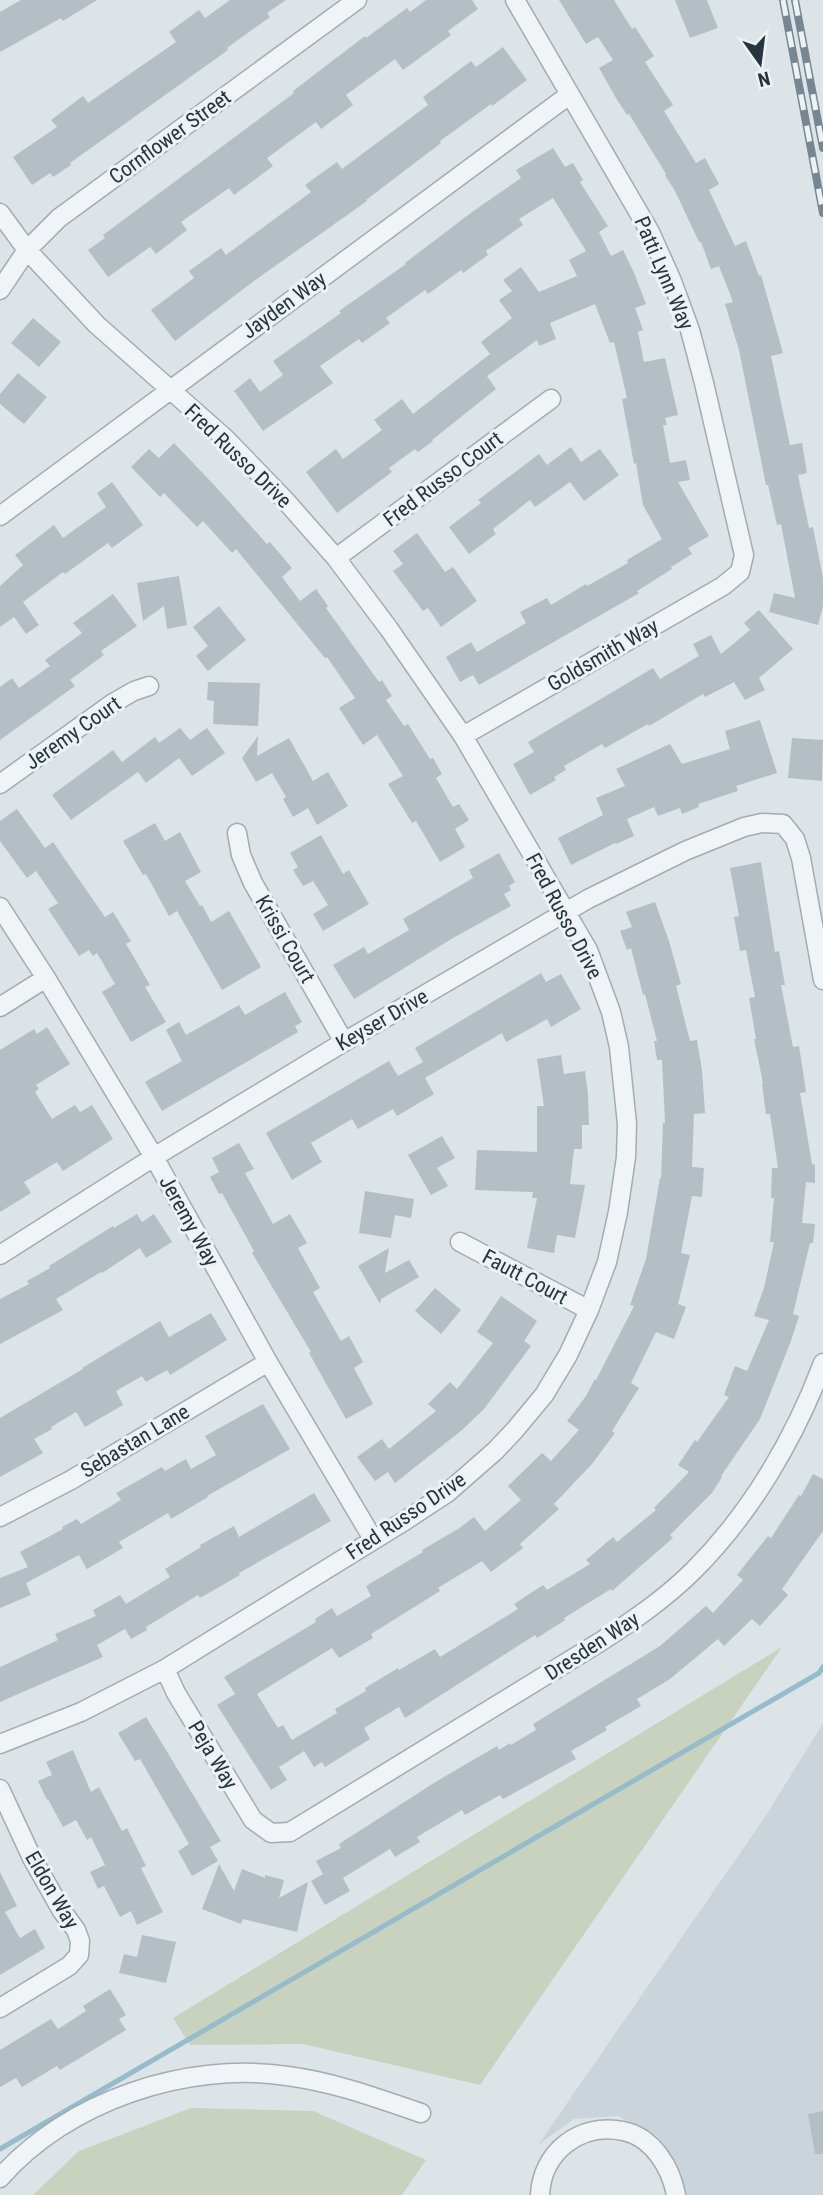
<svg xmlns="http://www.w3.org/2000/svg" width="823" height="2195" viewBox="0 0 823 2195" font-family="'Roboto Condensed',sans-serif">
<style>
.built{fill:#cbd4da}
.green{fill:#c8d2be}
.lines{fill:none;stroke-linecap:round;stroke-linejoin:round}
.stream{stroke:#96bbca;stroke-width:5}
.building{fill:#b4bec5}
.street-casing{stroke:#a2acb2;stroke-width:21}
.street{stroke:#f0f4f6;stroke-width:18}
.rail-casing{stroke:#768792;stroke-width:8}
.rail{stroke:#edf2f6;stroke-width:5;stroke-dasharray:16;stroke-linecap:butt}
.labels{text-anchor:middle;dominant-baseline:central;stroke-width:6;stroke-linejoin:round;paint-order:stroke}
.street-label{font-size:21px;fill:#26353f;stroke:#edf2f6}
</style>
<rect width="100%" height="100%" fill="#dde4e8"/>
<!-- built -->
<path class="built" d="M823 1723V2195H685L681 2173 657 2136 618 2116 574 2119 538 2145 765 1817Z"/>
<!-- green -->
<path class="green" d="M782 1647 480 2085 303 2044 190 2045 173 2018Z
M191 2108 313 2111 426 2160 402 2195H33L79 2151Z"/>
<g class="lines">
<!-- stream -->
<path class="stream" d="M0 2149 819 1673 823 1667"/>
</g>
<!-- building -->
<path class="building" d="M21 0H97L63 21 61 18 0 52V12Z
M230 0H286L267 13 270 17 227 48 228 50 70 163 71 165 53 177 50 173 32 185 13 157 57 127 51 120 83 96 88 103 176 42 169 32 199 10 205 18Z
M426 0H472L478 9 448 31 451 35 403 70 395 59 346 95 353 105 321 129 316 122 267 158 273 166 234 195 229 188 181 222 187 230 156 254 150 247 108 277 88 250 105 238 103 235 294 93 293 91 365 36 366 38 407 8 410 12Z
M559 0H614L632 29 635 27 654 56 645 62 673 105 664 111 696 163 705 158 719 184 709 190 735 246 746 241 759 276 761 275 783 353 771 356 790 445 802 443 807 473 798 475 809 528 813 527 823 578V606L818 625 769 612 774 593 795 598 781 524 777 525 768 485H766L739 350 725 304 733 302 719 266 711 269 701 242H699L675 191 665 175 666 174 629 114 627 115 616 98 599 68 613 60 598 37 586 44Z
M675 0H707L718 28 690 38Z
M503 47 527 80 492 106 491 104 440 141 441 143 366 200 367 201 254 281 175 341 151 310 194 278 189 271 221 248 226 255 311 192 305 185 337 162 342 169 428 105 423 97 471 61 476 67Z
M553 148 565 167 573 163 583 180 580 182 608 226 599 232 611 256 623 250 635 275 646 304 635 308 643 330 638 332 644 362 665 358 678 415 665 418 667 425H663L670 463 686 460 690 480 678 482 709 536 688 548 692 554 671 567 672 569 637 591 639 593 479 685 473 675 460 682 446 657 471 642 477 652 526 623 520 612 547 598 551 605 586 584 587 586 628 563 627 560 662 539 643 505 636 463 634 464 622 399 627 398 614 342 610 343 595 304 550 323 556 339 539 346 537 340 487 376 496 389 432 440 433 441 418 452 415 449 389 468 392 472 337 513 306 472 336 449 343 459 382 430 374 420 402 399 413 414 490 354 481 342 512 318 499 300 512 291 503 280 521 267 539 292 577 276 569 260 586 251 553 198 519 219 523 225 486 251 488 255 463 273 461 270 428 294 425 290 386 318 390 323 362 343 359 339 320 366 333 383 263 431 234 391 250 378 260 392 283 375 273 361 341 313 339 311 406 264 405 263 472 212 521 178 516 170Z
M33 318 61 342 39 367 11 343Z
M18 373 47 397 24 424 0 404V394Z
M174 443 216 487 267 544 270 542 292 568 282 577 300 601 316 589 328 606 326 608 379 682 382 680 392 696 386 700 404 726 408 724 430 759 433 758 442 774 436 778 453 807 459 804 469 820 455 829 465 847 440 862 416 821 412 823 388 784 403 776 377 735 363 745 339 708 355 698 327 657 325 658 236 549 232 553 203 521 197 527 164 493 160 497 131 467 149 449 159 458Z
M571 447 581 462 600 449 619 475 584 501 570 482 535 507 530 500 493 529 496 534 469 554 449 527 481 503 478 500 539 454 547 465Z
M112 482 143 525 112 548 108 543 65 574 63 572 23 602 39 625 26 634 14 617 0 627V586L23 565 15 555 54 525 63 538 106 507 97 493Z
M417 533 445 572 453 567 477 601 441 627 428 608 423 611 393 571 403 564 393 551Z
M179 576 187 625 167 629 164 606 143 621 137 583Z
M113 594 137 626 101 651 104 655 70 680 75 686 0 740V687L12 678 19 688 50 666 45 660 82 633 73 623Z
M219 606 246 640 208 671 196 656 208 646 193 627Z
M759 610 793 649 759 678 765 690 745 700 734 682 705 697 703 694 649 726 648 724 605 748 602 744 564 766 566 770 554 777 556 780 530 795 513 764 534 752 528 742 653 668 660 679 699 656 693 644 711 635 721 654 750 630 744 623Z
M208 682 260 683 258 726 213 724 214 701 207 700Z
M760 720 777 773 736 786 738 791 698 804 699 807 682 814 680 808 658 816 654 807 627 819 634 836 616 844 615 843 571 865 558 838 603 815 596 798 625 786 616 769 670 744 682 764 730 749 725 731Z
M180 728 190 740 207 728 225 753 192 776 179 758 146 783 138 772 71 820 52 795 113 750 122 762 155 737 159 743Z
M258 736 257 756 289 738 313 781 328 772 348 806 317 825 308 808 293 817 283 799 286 797 272 773 256 782 242 758Z
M792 738 823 740 822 781 788 778Z
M17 809 45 848 53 842 105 917 113 912 131 941 126 944 150 985 145 987 166 1022 131 1042 102 992 115 984 97 953 93 956 89 950 79 956 48 909 58 903 36 871 27 878 0 841V821Z
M155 823 165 841 180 832 201 872 185 881 200 906 202 905 211 922 229 911 261 967 222 990 177 911 169 916 146 874 143 875 123 841Z
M321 835 343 874 349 870 369 904 323 931 313 914 328 905 313 881 303 886 293 870 298 867 290 853Z
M499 853 515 882 509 886 511 890 504 894 511 906 453 938 354 999 333 965 364 947 368 954 409 930 403 919 473 878 469 870Z
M761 862 775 952 779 951 785 985H781L793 1047 799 1046 802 1065 806 1092 800 1093 812 1164 815 1165V1183L806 1182 802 1223 815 1224 813 1243H810L793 1314 799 1316 791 1341 760 1419 721 1476 722 1477 712 1493 670 1535 673 1538 612 1591 611 1589 564 1618 565 1620 537 1638 535 1635 405 1718 399 1707 364 1728 370 1739 325 1767 322 1762 314 1767 304 1751 279 1767 287 1780 271 1790 217 1705 235 1694 224 1677 316 1622 315 1619 332 1608 337 1616 371 1596 366 1586 423 1552 422 1550 458 1529 474 1517 485 1531 521 1500 508 1486 542 1453 551 1461 579 1430 567 1421 586 1396 595 1379 596 1380 634 1306 630 1305 646 1259 660 1178H661L663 1123H665L662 1060H657L654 1041H657L645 994 643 995 631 948 627 950 620 931 632 927 626 912 655 902 669 941 681 984 676 986 690 1041 697 1040 702 1070 705 1113 694 1114 692 1167 704 1168 702 1197 692 1196 681 1253 690 1255 678 1304 686 1307 674 1339 656 1332 631 1383 639 1388 612 1431 615 1433 592 1464 554 1504 559 1509 520 1544 523 1548 491 1572 482 1561 438 1588 440 1591 371 1634 373 1638 339 1658 332 1648 257 1694 278 1728 283 1725 292 1740 337 1713 335 1709 366 1691 365 1688 398 1668 399 1670 435 1649 440 1657 518 1609 514 1604 543 1585 547 1590 590 1564 586 1560 613 1537 617 1542 656 1510 654 1508 689 1472 678 1465 695 1440 697 1442 729 1397 724 1395 735 1366 747 1371 769 1320 754 1316 764 1288 774 1242H770L774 1198H771L772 1168H778L770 1114H766L762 1084 763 1083 754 1039H756L749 998 755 997 746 950 740 951 734 917 739 916 730 868Z
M541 973 546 982 561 974 581 1009 551 1027 547 1019 506 1042 502 1033 425 1078 434 1094 397 1116 393 1109 358 1129 352 1119 311 1143 322 1162 292 1180 266 1133 389 1061 398 1076 423 1062 415 1048Z
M285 992 302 1022 295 1026 298 1032 162 1111 145 1082 182 1061 166 1030 179 1022 186 1035 239 1005 245 1015Z
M47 1027 70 1064 36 1085 39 1089 35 1092 52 1119 75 1105 80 1112 92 1105 113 1139 63 1171 57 1162 24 1182 31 1193 0 1212V1050L34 1029 37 1034Z
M561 1055 564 1074 585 1071 588 1094 589 1125H582V1149H574L570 1184 585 1185 575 1238 557 1235 554 1253 527 1248 537 1198H532L533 1192 475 1190 477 1150 537 1152V1106H544L537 1059Z
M442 1136 455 1158 437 1168 448 1186 431 1195 408 1155Z
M239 1143 254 1169 245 1173 273 1224 290 1214 307 1243 298 1248 320 1288 313 1292 341 1341 349 1336 363 1362 354 1368 373 1404 346 1419 309 1353 311 1352 252 1253 254 1251 222 1193 219 1194 210 1177 219 1172 212 1158Z
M365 1191 414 1199 411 1218 395 1215 391 1238 359 1233Z
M137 1214 142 1222 154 1214 172 1242 146 1258 140 1248 102 1273 101 1272 56 1299 63 1310 0 1344V1299L29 1284 27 1281 50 1268 49 1266 113 1226 114 1228Z
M389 1248 385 1273 409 1260 419 1277 381 1299 380 1304 358 1266Z
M435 1288 461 1310 441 1334 415 1311Z
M501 1296 537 1321 524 1341 531 1346 484 1409 462 1430 395 1483 388 1472 375 1481 357 1457 382 1439 389 1449 436 1411 428 1404 450 1382 457 1389 493 1343 477 1332Z
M211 1313 227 1340 170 1375 167 1370 146 1382 142 1376 116 1391 123 1405 85 1427 76 1412 51 1427 52 1429 34 1439 43 1453 0 1477V1418L83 1369 82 1368 160 1321 169 1337Z
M263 1404 290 1449 207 1496 208 1497 171 1519 168 1513 119 1542 123 1548 87 1569 79 1555 26 1583 31 1595 0 1608V1578L28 1567 20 1552 63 1529 62 1527 77 1519 81 1524 121 1500 116 1493 162 1467 165 1471 186 1459 191 1469 216 1455 205 1436Z
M813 1474 823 1479V1531L782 1589 788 1595 760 1626 752 1619 724 1646 718 1639 670 1679 637 1699 641 1706 605 1727 607 1730 571 1751 576 1759 503 1799 500 1795 465 1815 462 1810 417 1837 420 1842 395 1857 390 1849 343 1878 350 1891 325 1905 311 1881 323 1874 316 1861 341 1848 339 1844 437 1781 497 1746 499 1750 510 1743 511 1745 536 1730 533 1724 660 1646 706 1606 713 1613 743 1580 737 1575 768 1536 771 1538 799 1495 801 1496Z
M314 1493 331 1521 239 1573 240 1575 200 1598 198 1595 146 1627 147 1630 131 1639 125 1629 97 1645 103 1657 0 1702V1667L58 1640 55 1634 96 1616 93 1610 120 1595 126 1604 170 1577 165 1569 201 1547 200 1545 234 1526 239 1537Z
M146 1717 221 1841 210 1847 218 1861 192 1876 178 1851 189 1844 140 1759 135 1761 118 1733Z
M73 1750 91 1792 99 1787 122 1831 127 1828 146 1866 141 1868 163 1912 137 1925 131 1911 120 1917 104 1886 98 1889 90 1872 105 1865 91 1837 87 1840 76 1820 63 1827 48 1799 47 1800 38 1781 52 1775 46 1762Z
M219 1864 234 1891 242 1869 265 1878V1875L284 1880 279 1898 308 1882 297 1932 243 1919 241 1924 202 1909Z
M0 1872 17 1906 5 1912 20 1938 35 1929 45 1948 0 1975Z
M142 1935 176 1942 166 1983 119 1973 124 1954 137 1957Z
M110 1989 126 2015 119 2019 126 2030 60 2070 57 2066 22 2087 16 2078 0 2087V2050L51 2019 58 2029 86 2011 83 2006Z
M823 2111V2154H815L808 2114Z"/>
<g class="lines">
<defs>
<path id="street" d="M0 213 27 250 97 325 225 438 284 499 336 558 389 629 463 736 588 950 611 1012 619 1047 627 1124 626 1157 618 1212 607 1262 589 1310 568 1355 544 1395 514 1431 495 1451 447 1493 406 1520 165 1669 81 1712 0 1744
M0 290 27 250 59 218 357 0
M0 516 569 95
M336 558 551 399
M463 736 723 586 740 572 744 555 704 383 690 330 672 281 650 232 515 0
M0 784 113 703 134 691 149 686
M237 833 241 855 253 883 344 1042
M0 907 46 978 154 1157 268 1362 373 1539
M0 1007 46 978
M460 1242 589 1310
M0 1255 154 1157 344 1042 588 899 685 851 744 827 762 823 783 824 795 839 801 858 823 980
M0 1517 71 1480 268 1362
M165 1669 176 1693 253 1820 271 1833 290 1832 600 1642C634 1620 666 1598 694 1570 751 1513 795 1438 823 1363
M0 1789 32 1858 62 1911 76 1930 80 1941 79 1955 69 1966 0 2008
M0 2178C67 2101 187 2061 287 2076 334 2082 377 2098 421 2113
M540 2195C542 2152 580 2122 623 2131 653 2137 671 2168 676 2195"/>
</defs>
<!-- street casing -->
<use href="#street" class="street-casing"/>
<!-- street -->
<use href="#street" class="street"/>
<defs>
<path id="rail" d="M783 0 823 213
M795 0 823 148"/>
</defs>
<!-- rail casing -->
<use href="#rail" class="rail-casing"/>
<!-- rail -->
<use href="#rail" class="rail"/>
</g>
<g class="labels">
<!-- street labels -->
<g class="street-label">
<text transform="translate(170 137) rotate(-36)">Cornflower Street</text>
<text transform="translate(664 273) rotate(67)">Patti Lynn Way</text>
<text transform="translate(284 305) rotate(-36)">Jayden Way</text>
<text transform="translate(238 456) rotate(44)">Fred Russo Drive</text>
<text transform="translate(443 479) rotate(-37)">Fred Russo Court</text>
<text transform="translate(603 655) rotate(-30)">Goldsmith Way</text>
<text transform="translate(73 733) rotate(-35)">Jeremy Court</text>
<text transform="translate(564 916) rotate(62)">Fred Russo Drive</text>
<text transform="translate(285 939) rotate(60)">Krissi Court</text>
<text transform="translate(382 1020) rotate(-30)">Keyser Drive</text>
<text transform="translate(189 1221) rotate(61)">Jeremy Way</text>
<text transform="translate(525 1277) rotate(28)">Fautt Court</text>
<text transform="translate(135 1441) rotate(-31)">Sebastan Lane</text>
<text transform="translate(406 1516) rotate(-34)">Fred Russo Drive</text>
<text transform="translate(592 1646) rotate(-33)">Dresden Way</text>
<text transform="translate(213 1755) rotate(59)">Peja Way</text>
<text transform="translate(52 1890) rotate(60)">Eldon Way</text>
</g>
</g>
<!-- north arrow -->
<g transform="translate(760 63) rotate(166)" stroke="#edf2f6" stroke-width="5" paint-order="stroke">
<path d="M0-5L12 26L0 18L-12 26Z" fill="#26353f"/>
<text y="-10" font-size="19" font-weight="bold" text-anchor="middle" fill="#26353f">N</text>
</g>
</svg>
